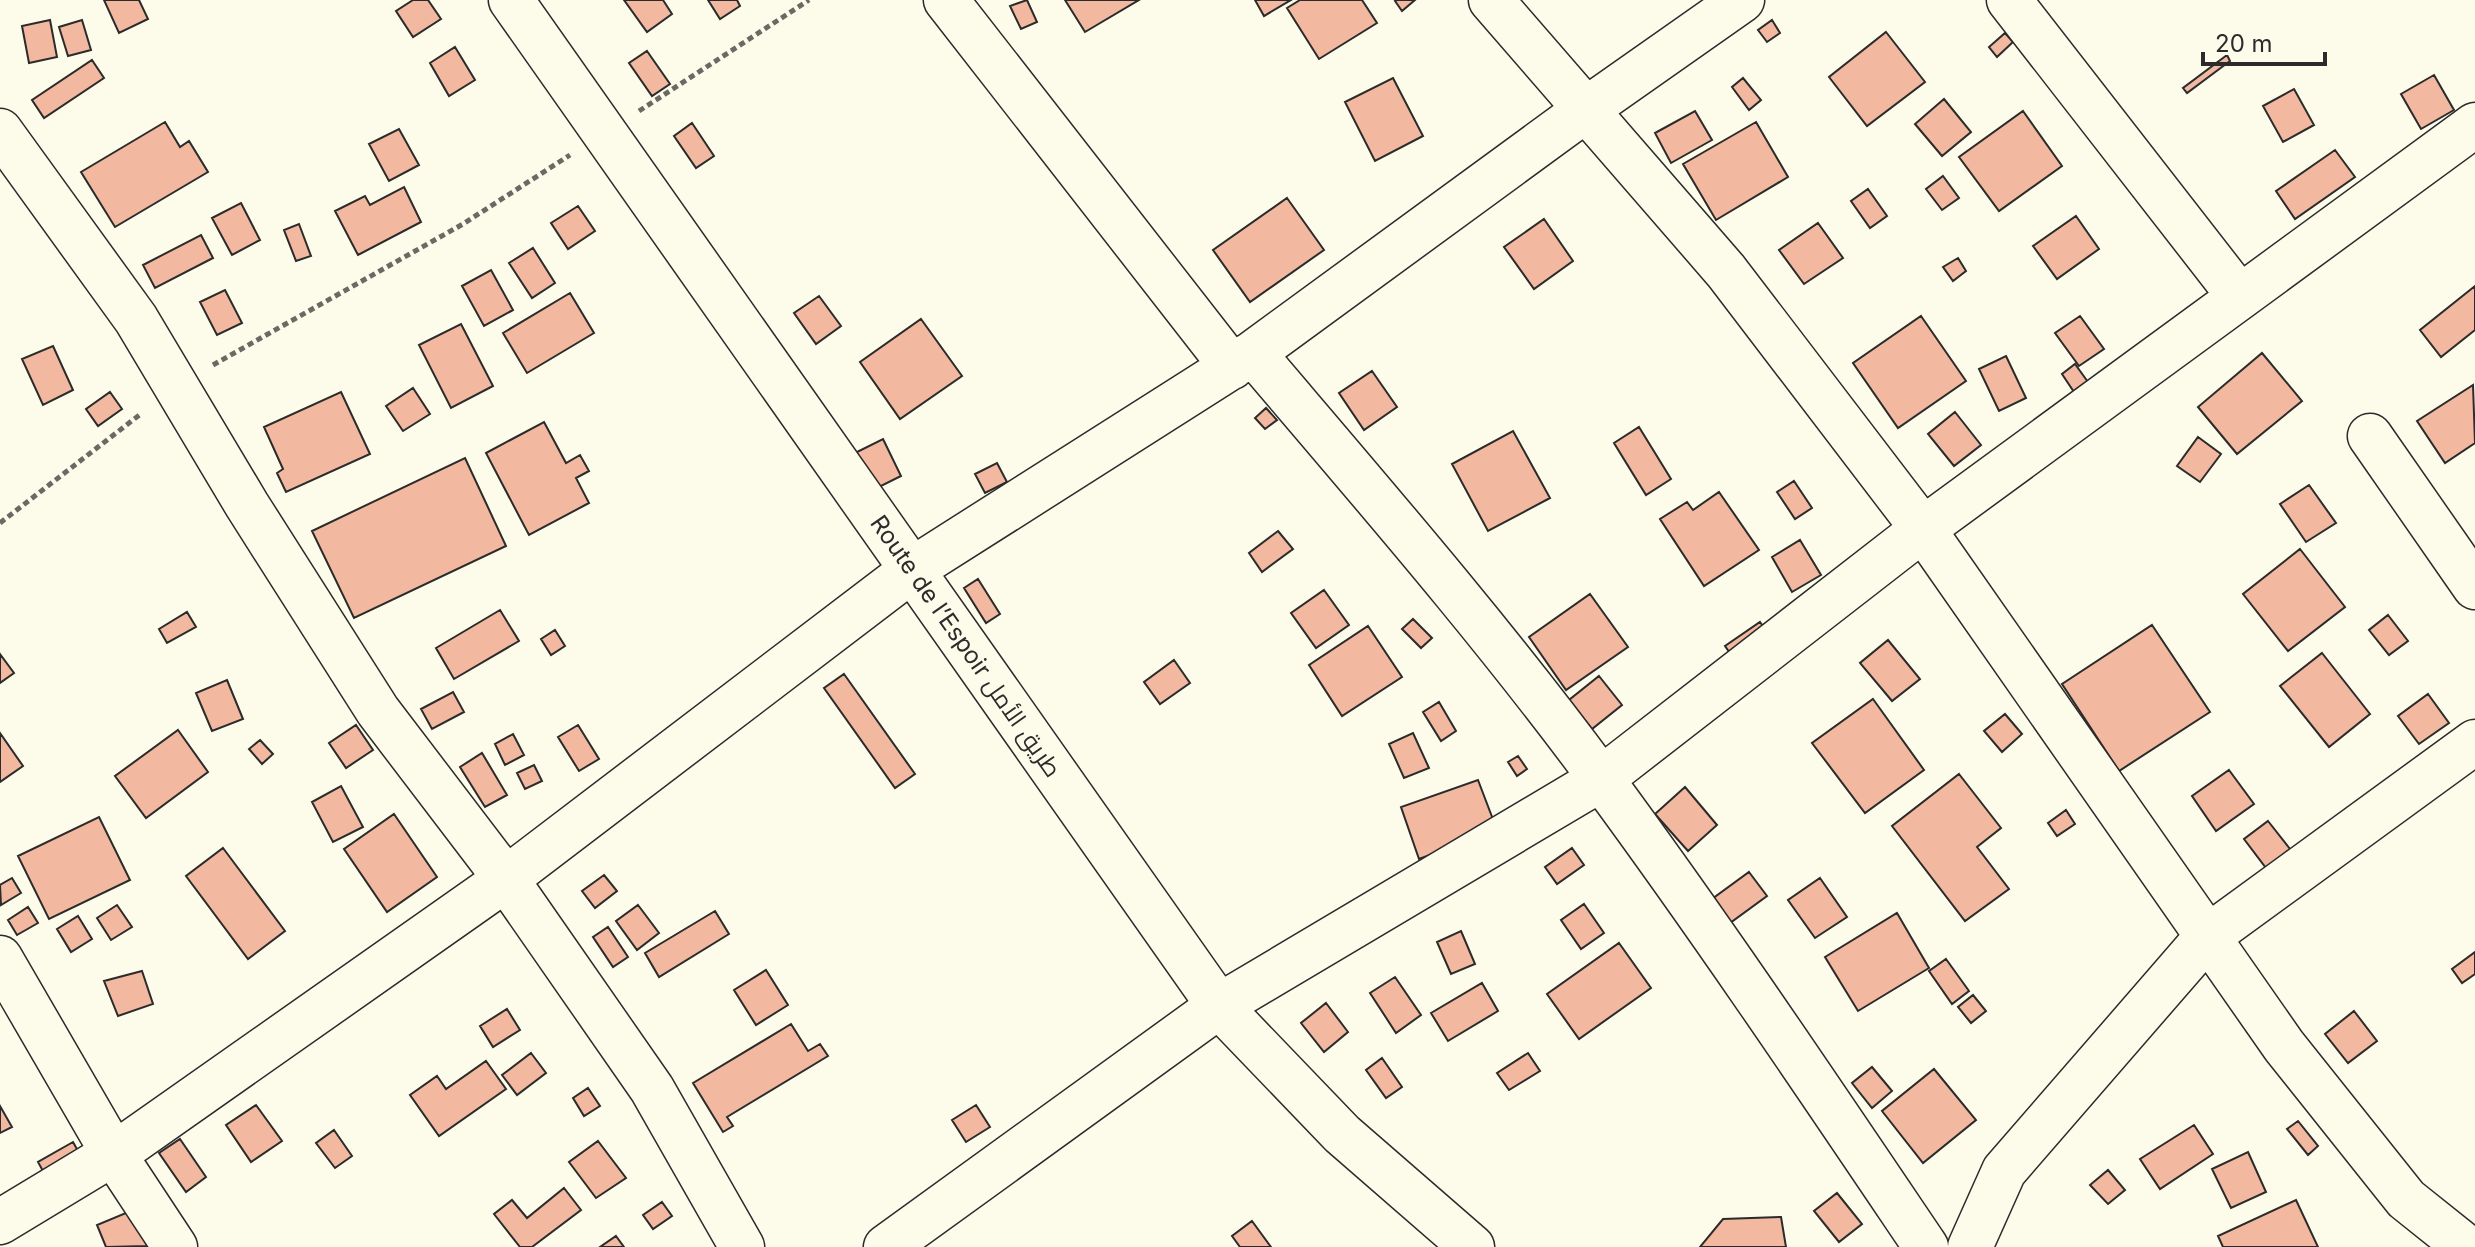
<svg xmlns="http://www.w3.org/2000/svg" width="2475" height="1247" viewBox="0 0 2475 1247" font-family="Inter,Cairo,sans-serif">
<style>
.building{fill:#f2b8a0;stroke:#2b2b2b;stroke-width:2}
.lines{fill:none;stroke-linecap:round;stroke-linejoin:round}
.minor-casing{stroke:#2b2b2b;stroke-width:47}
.highway-casing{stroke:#2b2b2b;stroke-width:47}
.path{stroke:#6a6964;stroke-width:5;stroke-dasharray:6 4;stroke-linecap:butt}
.minor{stroke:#fdfbea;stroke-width:44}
.highway{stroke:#fdfbea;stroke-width:44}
.labels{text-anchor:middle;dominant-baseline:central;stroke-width:6;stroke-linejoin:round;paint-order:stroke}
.street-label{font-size:24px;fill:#2b2b2b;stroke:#fdfbea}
</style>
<rect width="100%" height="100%" fill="#fdfbea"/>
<!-- building -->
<path class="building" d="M104 0H139L148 19 119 33Z
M413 0H428L441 19 413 37 396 11Z
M624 0H663L672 14 647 32Z
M708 0H737L740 6 720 19Z
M1027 0 1037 22 1021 29 1010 6Z
M1065 0H1139L1085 32Z
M1255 0H1291L1264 16Z
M1300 0H1362L1377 23 1319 59 1287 8Z
M1415 0 1402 11 1395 1 1397 0Z
M50 20 57 57 29 63 22 26Z
M82 20 91 50 68 56 59 27Z
M1772 20 1780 33 1767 42 1758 30Z
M1886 32 1925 82 1867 126 1829 77Z
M2005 33 2013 42 1997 57 1989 47Z
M455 47 475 80 449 96 430 63Z
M647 51 670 84 652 96 629 63Z
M2227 55 2230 61 2187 93 2183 88Z
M92 60 104 78 44 118 32 100Z
M2434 75 2454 110 2421 129 2401 94Z
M1393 78 1423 136 1375 161 1345 102Z
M1743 78 1761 100 1749 110 1732 87Z
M2294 89 2314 125 2283 142 2263 106Z
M1944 99 1971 132 1942 156 1915 124Z
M1695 111 1712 140 1671 163 1655 133Z
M2023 111 2062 166 1999 211 1959 157Z
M165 122 180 147 189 141 208 172 115 227 81 172Z
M1756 122 1788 177 1716 220 1683 164Z
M692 123 714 156 696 168 674 136Z
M399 129 419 165 389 181 369 144Z
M2335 150 2355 177 2295 219 2276 191Z
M1943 176 1959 198 1942 210 1926 189Z
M404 187 421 222 358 255 335 211 365 196 370 205Z
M1868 189 1887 216 1870 228 1851 201Z
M1287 198 1324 250 1250 302 1213 250Z
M241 203 260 240 232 255 212 218Z
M578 206 595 231 568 249 551 223Z
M2076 216 2099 249 2057 279 2033 246Z
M1544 219 1573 261 1534 289 1504 247Z
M1818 223 1843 258 1804 284 1779 250Z
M299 224 311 256 296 261 284 230Z
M201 235 213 258 155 288 143 265Z
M533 248 555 283 532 298 509 263Z
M1958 258 1966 271 1953 281 1943 267Z
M491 270 513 310 484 326 462 286Z
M2475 286V330L2441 357 2420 330Z
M225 290 242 323 217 335 200 302Z
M570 293 594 333 527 373 503 333Z
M819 296 841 326 816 344 794 313Z
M1921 316 1966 381 1898 428 1853 363Z
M2080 316 2104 349 2079 366 2055 333Z
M921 319 962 376 900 419 860 362Z
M461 324 493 386 451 408 419 345Z
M53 346 73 390 43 405 22 359Z
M2262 353 2302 401 2237 454 2198 407Z
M2006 356 2026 398 1999 411 1979 369Z
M2075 364 2088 382 2074 392 2062 374Z
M1372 371 1397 407 1364 430 1339 393Z
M2473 385 2475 443 2445 463 2417 421Z
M413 388 430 414 403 431 386 406Z
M110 392 122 409 98 426 86 409Z
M341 392 370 454 286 492 277 473 283 469 264 427Z
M1266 408 1277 420 1265 429 1255 418Z
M1955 412 1981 445 1954 466 1928 434Z
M544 422 566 463 580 455 589 471 576 478 589 503 529 535 486 453Z
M1639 427 1671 479 1646 495 1614 443Z
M1513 431 1550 498 1488 531 1452 464Z
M2198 437 2221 454 2200 482 2177 466Z
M883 439 901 476 873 490 855 453Z
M465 458 506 546 354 618 312 531Z
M997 463 1007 482 985 493 975 474Z
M1794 481 1812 508 1795 519 1777 492Z
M2309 485 2336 523 2306 542 2280 504Z
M1719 492 1759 550 1704 586 1660 519 1687 502 1693 510Z
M1278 531 1293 549 1262 572 1249 553Z
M1800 540 1821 575 1792 592 1772 557Z
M2300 549 2345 607 2288 651 2243 594Z
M978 579 1000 614 986 623 964 588Z
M1324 590 1349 625 1316 648 1291 613Z
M1590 594 1628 647 1566 690 1529 637Z
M500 610 519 641 454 679 436 648Z
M187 612 196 627 167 643 159 629Z
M2388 615 2408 641 2389 655 2369 630Z
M1413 619 1432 638 1421 648 1402 629Z
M1760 622 1772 639 1737 663 1725 646Z
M2152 625 2210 712 2119 771 2062 684Z
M1368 626 1402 677 1342 716 1309 665Z
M555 630 565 646 551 655 541 639Z
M1888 640 1920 679 1892 701 1860 663Z
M2322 653 2370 714 2329 747 2280 686Z
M0 654 14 673 0 683Z
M1174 660 1190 683 1160 704 1144 682Z
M844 674 915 774 895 788 824 688Z
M1599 676 1622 705 1592 729 1569 700Z
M227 680 243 719 212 731 196 693Z
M453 692 464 712 432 729 421 709Z
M2428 694 2449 723 2419 744 2398 716Z
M1873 699 1924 770 1865 813 1812 743Z
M1439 702 1456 731 1441 741 1423 712Z
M2005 714 2022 734 2002 752 1984 731Z
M356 725 373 750 346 768 329 743Z
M578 725 599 759 579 771 558 737Z
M178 730 208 772 146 818 115 776Z
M0 733 23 766 0 782Z
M1413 733 1429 768 1404 778 1389 744Z
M513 734 524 755 505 765 495 744Z
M260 740 273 754 262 764 249 749Z
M482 753 507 795 485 807 460 767Z
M1518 756 1527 769 1517 776 1508 762Z
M534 765 542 781 525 789 517 773Z
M2229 770 2254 804 2216 831 2192 796Z
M1959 774 2001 828 1977 847 2009 889 1965 921 1892 826Z
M1478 780 1497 830 1419 859 1401 807Z
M341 786 363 827 333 842 312 802Z
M1685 787 1717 825 1688 851 1655 814Z
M2066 810 2075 824 2057 836 2048 823Z
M394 814 437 877 387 912 344 849Z
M99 817 130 880 49 919 18 856Z
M2268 821 2290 849 2266 868 2244 839Z
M223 848 285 931 248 959 186 876Z
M1572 848 1584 865 1557 884 1545 867Z
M1749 872 1767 896 1730 923 1712 899Z
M604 875 617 891 595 908 582 891Z
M12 878 21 893 1 905 0 885Z
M1820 878 1847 917 1815 938 1788 900Z
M1584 904 1604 933 1581 949 1561 920Z
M117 905 132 927 111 940 97 918Z
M638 905 659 933 637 950 616 921Z
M28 907 38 923 17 935 8 920Z
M715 911 729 934 659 977 645 953Z
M1897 913 1929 968 1858 1011 1825 957Z
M78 916 92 939 71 952 57 929Z
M608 927 628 957 613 967 593 937Z
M1461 931 1475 964 1451 974 1437 942Z
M1619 943 1651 988 1579 1039 1547 994Z
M2475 952V974L2462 983 2452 969Z
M1946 959 1969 991 1952 1004 1929 971Z
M766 970 788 1005 756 1025 734 990Z
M142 971 153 1004 118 1016 104 981Z
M1395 977 1421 1015 1396 1033 1370 993Z
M1482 983 1498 1011 1448 1041 1431 1013Z
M1973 995 1986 1011 1971 1023 1958 1007Z
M1326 1003 1348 1032 1324 1052 1301 1023Z
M507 1009 520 1030 493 1047 480 1026Z
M2354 1011 2377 1041 2348 1063 2325 1034Z
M791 1024 808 1051 820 1044 828 1056 727 1117 733 1126 723 1132 693 1083Z
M531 1053 546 1073 517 1095 502 1075Z
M1528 1053 1540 1071 1509 1090 1497 1073Z
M1382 1058 1402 1087 1386 1098 1366 1070Z
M486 1061 506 1089 439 1136 410 1095 437 1076 446 1089Z
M1872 1067 1892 1091 1872 1108 1852 1083Z
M1934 1069 1976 1120 1923 1163 1882 1111Z
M588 1088 600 1106 584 1116 573 1098Z
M256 1105 282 1141 251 1162 226 1125Z
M976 1105 990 1127 966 1142 952 1120Z
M0 1106 12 1127 0 1133Z
M2298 1121 2318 1146 2308 1155 2287 1129Z
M2194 1125 2213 1154 2160 1189 2140 1159Z
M334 1130 352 1156 335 1168 316 1143Z
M180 1139 206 1177 186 1192 159 1153Z
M598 1141 626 1178 596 1198 569 1162Z
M73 1142 87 1167 51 1186 38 1162Z
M2248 1152 2266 1192 2231 1208 2212 1169Z
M2108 1170 2125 1190 2108 1204 2090 1185Z
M564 1188 581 1210 532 1247H520L494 1214 512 1200 527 1218Z
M1837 1193 1862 1224 1839 1242 1814 1211Z
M2296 1200 2318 1247H2223L2218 1236Z
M662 1202 672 1216 653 1229 643 1215Z
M133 1210 147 1246 106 1247 97 1225Z
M1781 1217 1786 1247H1700L1723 1219Z
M1252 1221 1271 1247H1240L1232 1236Z
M616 1236 624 1247H600Z"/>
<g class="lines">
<defs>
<path id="minor" d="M946 0 1232 367
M1491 0 1726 271 1923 529 2284 1046 2406 1199 2466 1247
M2009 0 2240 297
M0 131 136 319 247 505 378 711 506 879 652 1089 742 1247
M1253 353C1372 493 1493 632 1602 780 1714 932 1820 1090 1926 1247
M2370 436 2475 587
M0 958 113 1153 175 1247
M0 1222 129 1144 506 879 913 569 1253 353 1584 111 1742 0
M886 1247 1219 1006 1601 779 1923 529 2475 125
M1970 1247 2004 1171 2206 938 2475 742"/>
<path id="highway" d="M511 0 1219 1006 1342 1134 1472 1247"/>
</defs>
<!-- minor casing -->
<use href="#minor" class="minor-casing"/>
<!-- highway casing -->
<use href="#highway" class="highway-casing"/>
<!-- path -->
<path class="path" d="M639 111 809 0
M213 365 463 224 570 155
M0 523 142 413"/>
<!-- minor -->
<use href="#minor" class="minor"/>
<!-- highway -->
<use href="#highway" class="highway"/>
</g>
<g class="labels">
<!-- street labels -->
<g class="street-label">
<text transform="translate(966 646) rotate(55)">Route de l’Espoir طريق الأمل</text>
</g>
</g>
<!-- scale -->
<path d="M2203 52v12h122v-12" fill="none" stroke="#2b2b2b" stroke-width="4"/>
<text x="2215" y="52" font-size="24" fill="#2b2b2b" stroke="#fdfbea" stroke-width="6" paint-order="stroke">20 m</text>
</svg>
